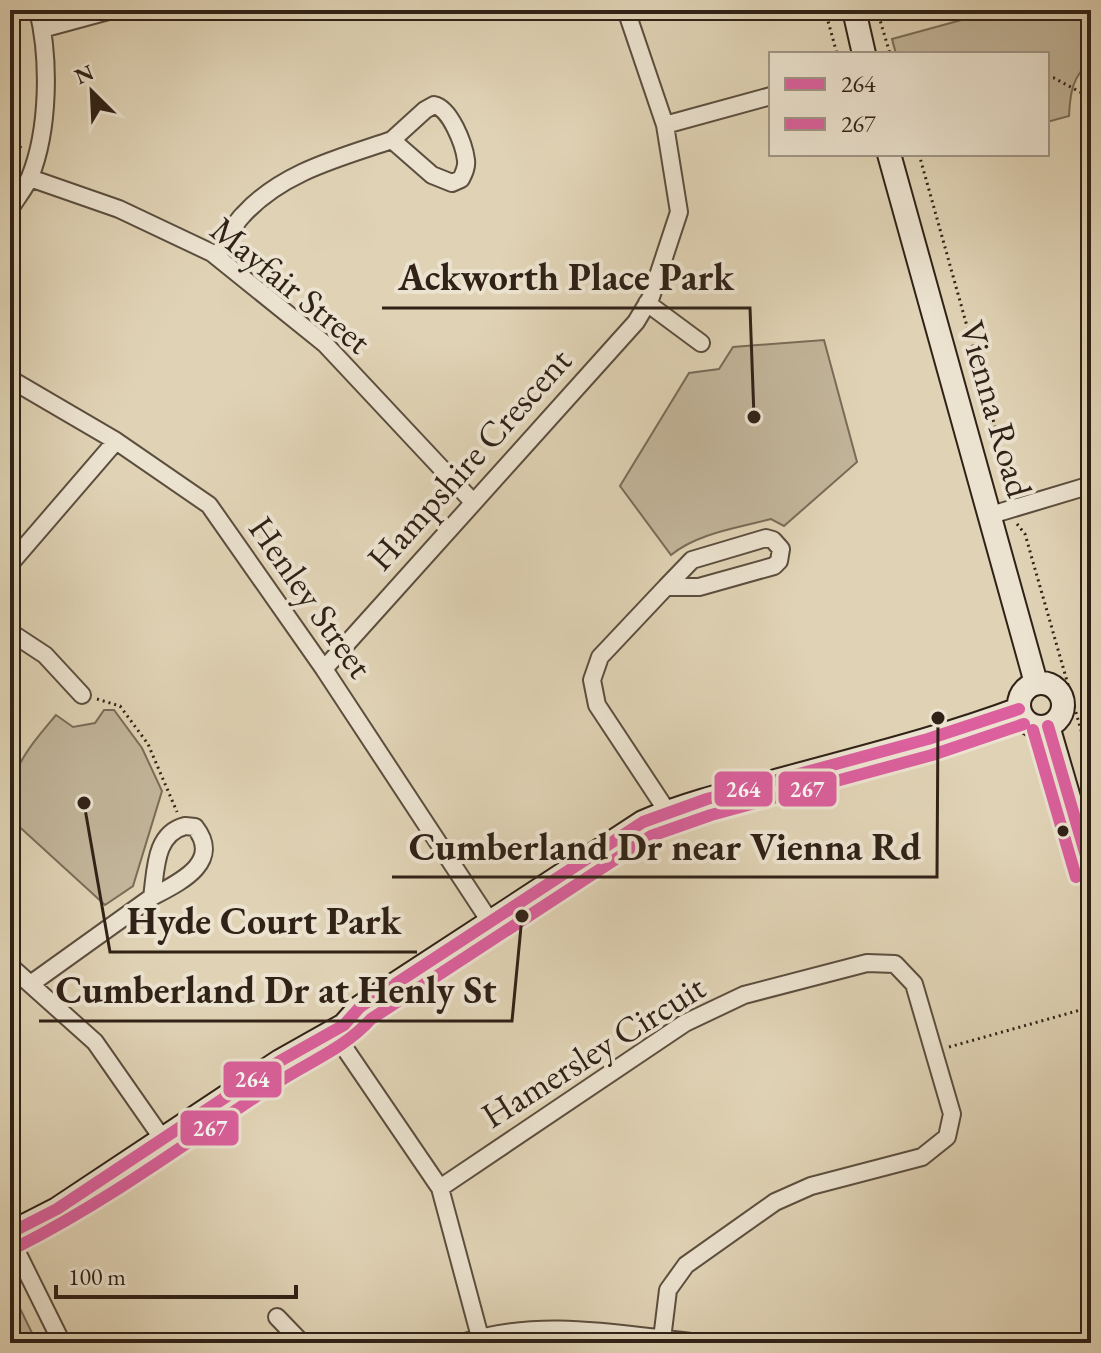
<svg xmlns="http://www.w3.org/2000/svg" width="1101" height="1353" viewBox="0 0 1101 1353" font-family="'EB Garamond',serif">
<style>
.green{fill:#c2b59a;stroke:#796c58;stroke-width:2}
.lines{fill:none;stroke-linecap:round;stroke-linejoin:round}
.street-casing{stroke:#5c4e3e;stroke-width:20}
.secondary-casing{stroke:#302217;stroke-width:26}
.path{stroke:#302217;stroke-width:3;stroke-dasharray:2 4;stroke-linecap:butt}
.street{stroke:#ebe2cf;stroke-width:16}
.secondary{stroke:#ebe2cf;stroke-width:22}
.bus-1-casing{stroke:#ebe2cf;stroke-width:18}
.bus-2-casing{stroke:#ebe2cf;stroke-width:18}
.bus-1{stroke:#db609d;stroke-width:12}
.bus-2{stroke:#db609d;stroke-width:12}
.bus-dot{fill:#302217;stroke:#ebe2cf;stroke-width:3}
.labels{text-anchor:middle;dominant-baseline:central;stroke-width:8;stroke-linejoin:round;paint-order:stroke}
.street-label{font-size:36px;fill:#302217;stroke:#ebe2cf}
.leader{fill:none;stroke:#302217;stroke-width:3}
.callout-dot{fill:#302217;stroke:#ebe2cf;stroke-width:3}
.callout-label{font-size:38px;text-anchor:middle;font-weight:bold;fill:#302217;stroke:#ebe2cf;stroke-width:8;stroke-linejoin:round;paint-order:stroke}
.line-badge{stroke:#ebe2cf;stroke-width:3}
.badge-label{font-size:22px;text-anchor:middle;font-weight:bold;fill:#fff}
</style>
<rect width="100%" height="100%" fill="#e0d3b5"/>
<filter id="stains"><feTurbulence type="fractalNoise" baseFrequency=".0025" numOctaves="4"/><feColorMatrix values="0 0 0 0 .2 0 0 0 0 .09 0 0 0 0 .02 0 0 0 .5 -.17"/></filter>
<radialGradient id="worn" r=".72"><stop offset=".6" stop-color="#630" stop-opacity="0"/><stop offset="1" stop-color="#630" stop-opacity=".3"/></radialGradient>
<!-- green -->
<path class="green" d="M998 10H1091V62C1072 75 1070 95 1069 116L1047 122V54H896L892 39Z
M824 340 857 462 784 526 771 519C738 528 698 533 671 555L620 486 689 373 719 369 733 347Z
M104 710H114L142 748 162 791 133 886 105 905 13 821C0 778 31 745 56 715L73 727 95 723Z
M10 1288 37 1343H10Z"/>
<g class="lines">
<defs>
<path id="street" d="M42 29 112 10
M434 105C450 108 464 144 466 160 467 167 464 173 461 179L452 183 432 175 392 140 425 110Z
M665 125 771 96
M30 178 119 209 212 253 325 344 473 502
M10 209C16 199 25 188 30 177 49 130 50 59 38 10
M217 257C225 243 232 226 243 215 282 172 339 158 392 140
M647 303 701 343
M10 379 116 441 209 505 324 669 491 923
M991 515 1091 485
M766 538 773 540 781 549 779 561 774 566 699 587H666L692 560Z
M10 564 116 441
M666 587 600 657 592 680 597 705 667 811
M10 632 45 655 82 695
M324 669 636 322 651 297 679 212 665 125 626 10
M185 826 195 827C223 863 178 883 152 897 156 871 154 834 185 826Z
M10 966 95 1042 162 1138
M32 983 152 897
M333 1031 440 1188 480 1337
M440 1188 685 1023 744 995 867 963 895 964 914 984 952 1114 947 1137 922 1157 811 1186 775 1202 686 1265 668 1290 662 1339
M10 1238 62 1343
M277 1317 302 1343
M462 1343C540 1317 622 1335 701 1343"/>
<path id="secondary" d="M854 10 864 54
M889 154 1036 683
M1019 705a22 22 0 1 1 44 0a22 22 0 1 1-44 0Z
M1048 726 1091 873
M10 1233 57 1209 280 1061 344 1025 360 1007 643 822C684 804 729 793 772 782 855 759 939 739 1019 709"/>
</defs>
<!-- street casing -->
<use href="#street" class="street-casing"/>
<!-- secondary casing -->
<use href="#secondary" class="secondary-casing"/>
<!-- path -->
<path class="path" d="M825 10 837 54
M877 10 890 54
M1047 78H1054L1091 98
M919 154 1009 477 1008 494
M10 176 22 142
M1017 524 1025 534 1091 765
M97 699 120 706 148 744 177 812
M949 1047 1091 1007"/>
<!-- street -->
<use href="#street" class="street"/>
<!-- secondary -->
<use href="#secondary" class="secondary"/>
<defs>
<path id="bus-1" d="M1048 726 1091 873
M10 1233 57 1209 280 1061 344 1025 360 1007 643 822 707 799 928 739 1019 709"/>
<path id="bus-2" d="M1033 730 1076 877
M17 1247C108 1201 190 1140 275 1084 308 1062 344 1049 371 1019L651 836 711 815 932 755 1024 724"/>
</defs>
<!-- bus-1 casing -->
<use href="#bus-1" class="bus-1-casing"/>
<!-- bus-2 casing -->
<use href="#bus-2" class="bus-2-casing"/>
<!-- bus-1 -->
<use href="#bus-1" class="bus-1"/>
<!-- bus-2 -->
<use href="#bus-2" class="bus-2"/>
</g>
<!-- markers -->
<circle class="bus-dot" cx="1063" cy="831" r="7"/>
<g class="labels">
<!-- street labels -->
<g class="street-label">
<text transform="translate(291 285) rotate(39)">Mayfair Street</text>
<text transform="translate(996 409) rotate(74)">Vienna Road</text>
<text transform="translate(469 459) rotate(-48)">Hampshire Crescent</text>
<text transform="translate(311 597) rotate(55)">Henley Street</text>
<text transform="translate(593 1051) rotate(-32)">Hamersley Circuit</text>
</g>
</g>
<!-- callouts -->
<path class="leader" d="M754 417L750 308H382M938 718L937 877H392M84 803L110 952H417M522 916L512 1021H39"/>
<g class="callout-dot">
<circle cx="754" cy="417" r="8"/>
<circle cx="938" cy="718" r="8"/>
<circle cx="84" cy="803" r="8"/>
<circle cx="522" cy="916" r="8"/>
</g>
<g class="callout-label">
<text x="566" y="290">Ackworth Place Park</text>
<text x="665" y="860">Cumberland Dr near Vienna Rd</text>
<text x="264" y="934">Hyde Court Park</text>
<text x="276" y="1003">Cumberland Dr at Henly St</text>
</g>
<g class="line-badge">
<rect x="777" y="770" width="61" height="38" rx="8" fill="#db609d"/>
<rect x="713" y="770" width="61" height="38" rx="8" fill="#db609d"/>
<rect x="222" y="1060" width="61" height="39" rx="8" fill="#db609d"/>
<rect x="179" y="1109" width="61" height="38" rx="8" fill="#db609d"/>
</g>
<g class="badge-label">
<text x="807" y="797">267</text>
<text x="743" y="797">264</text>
<text x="252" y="1087">264</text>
<text x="210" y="1136">267</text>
</g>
<!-- margin -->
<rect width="1101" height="1353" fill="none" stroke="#e0d3b5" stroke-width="40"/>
<rect x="12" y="12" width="1077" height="1329" fill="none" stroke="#302217" stroke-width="4"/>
<rect x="20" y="20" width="1061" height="1313" fill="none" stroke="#302217" stroke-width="2"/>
<!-- legend -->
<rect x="769" y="52" width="280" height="104" fill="#ebe2cf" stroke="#a09585" stroke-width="2"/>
<rect x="785" y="78" width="40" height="12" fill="#db609d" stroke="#a09585" stroke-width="2"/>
<text x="841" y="92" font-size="24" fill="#302217">264</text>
<rect x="785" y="118" width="40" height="12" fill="#db609d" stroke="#a09585" stroke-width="2"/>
<text x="841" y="132" font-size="24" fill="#302217">267</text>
<!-- north arrow -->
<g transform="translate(92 92) rotate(336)" stroke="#ebe2cf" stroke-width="6" paint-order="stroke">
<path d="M0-6L14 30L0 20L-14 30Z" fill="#302217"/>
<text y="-12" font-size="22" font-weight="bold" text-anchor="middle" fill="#302217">N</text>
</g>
<!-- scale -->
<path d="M56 1285v12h240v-12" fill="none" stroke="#302217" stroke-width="4"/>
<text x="68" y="1285" font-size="24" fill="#302217" stroke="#ebe2cf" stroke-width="6" paint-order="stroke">100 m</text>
<rect width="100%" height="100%" filter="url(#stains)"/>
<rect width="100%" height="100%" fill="url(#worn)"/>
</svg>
